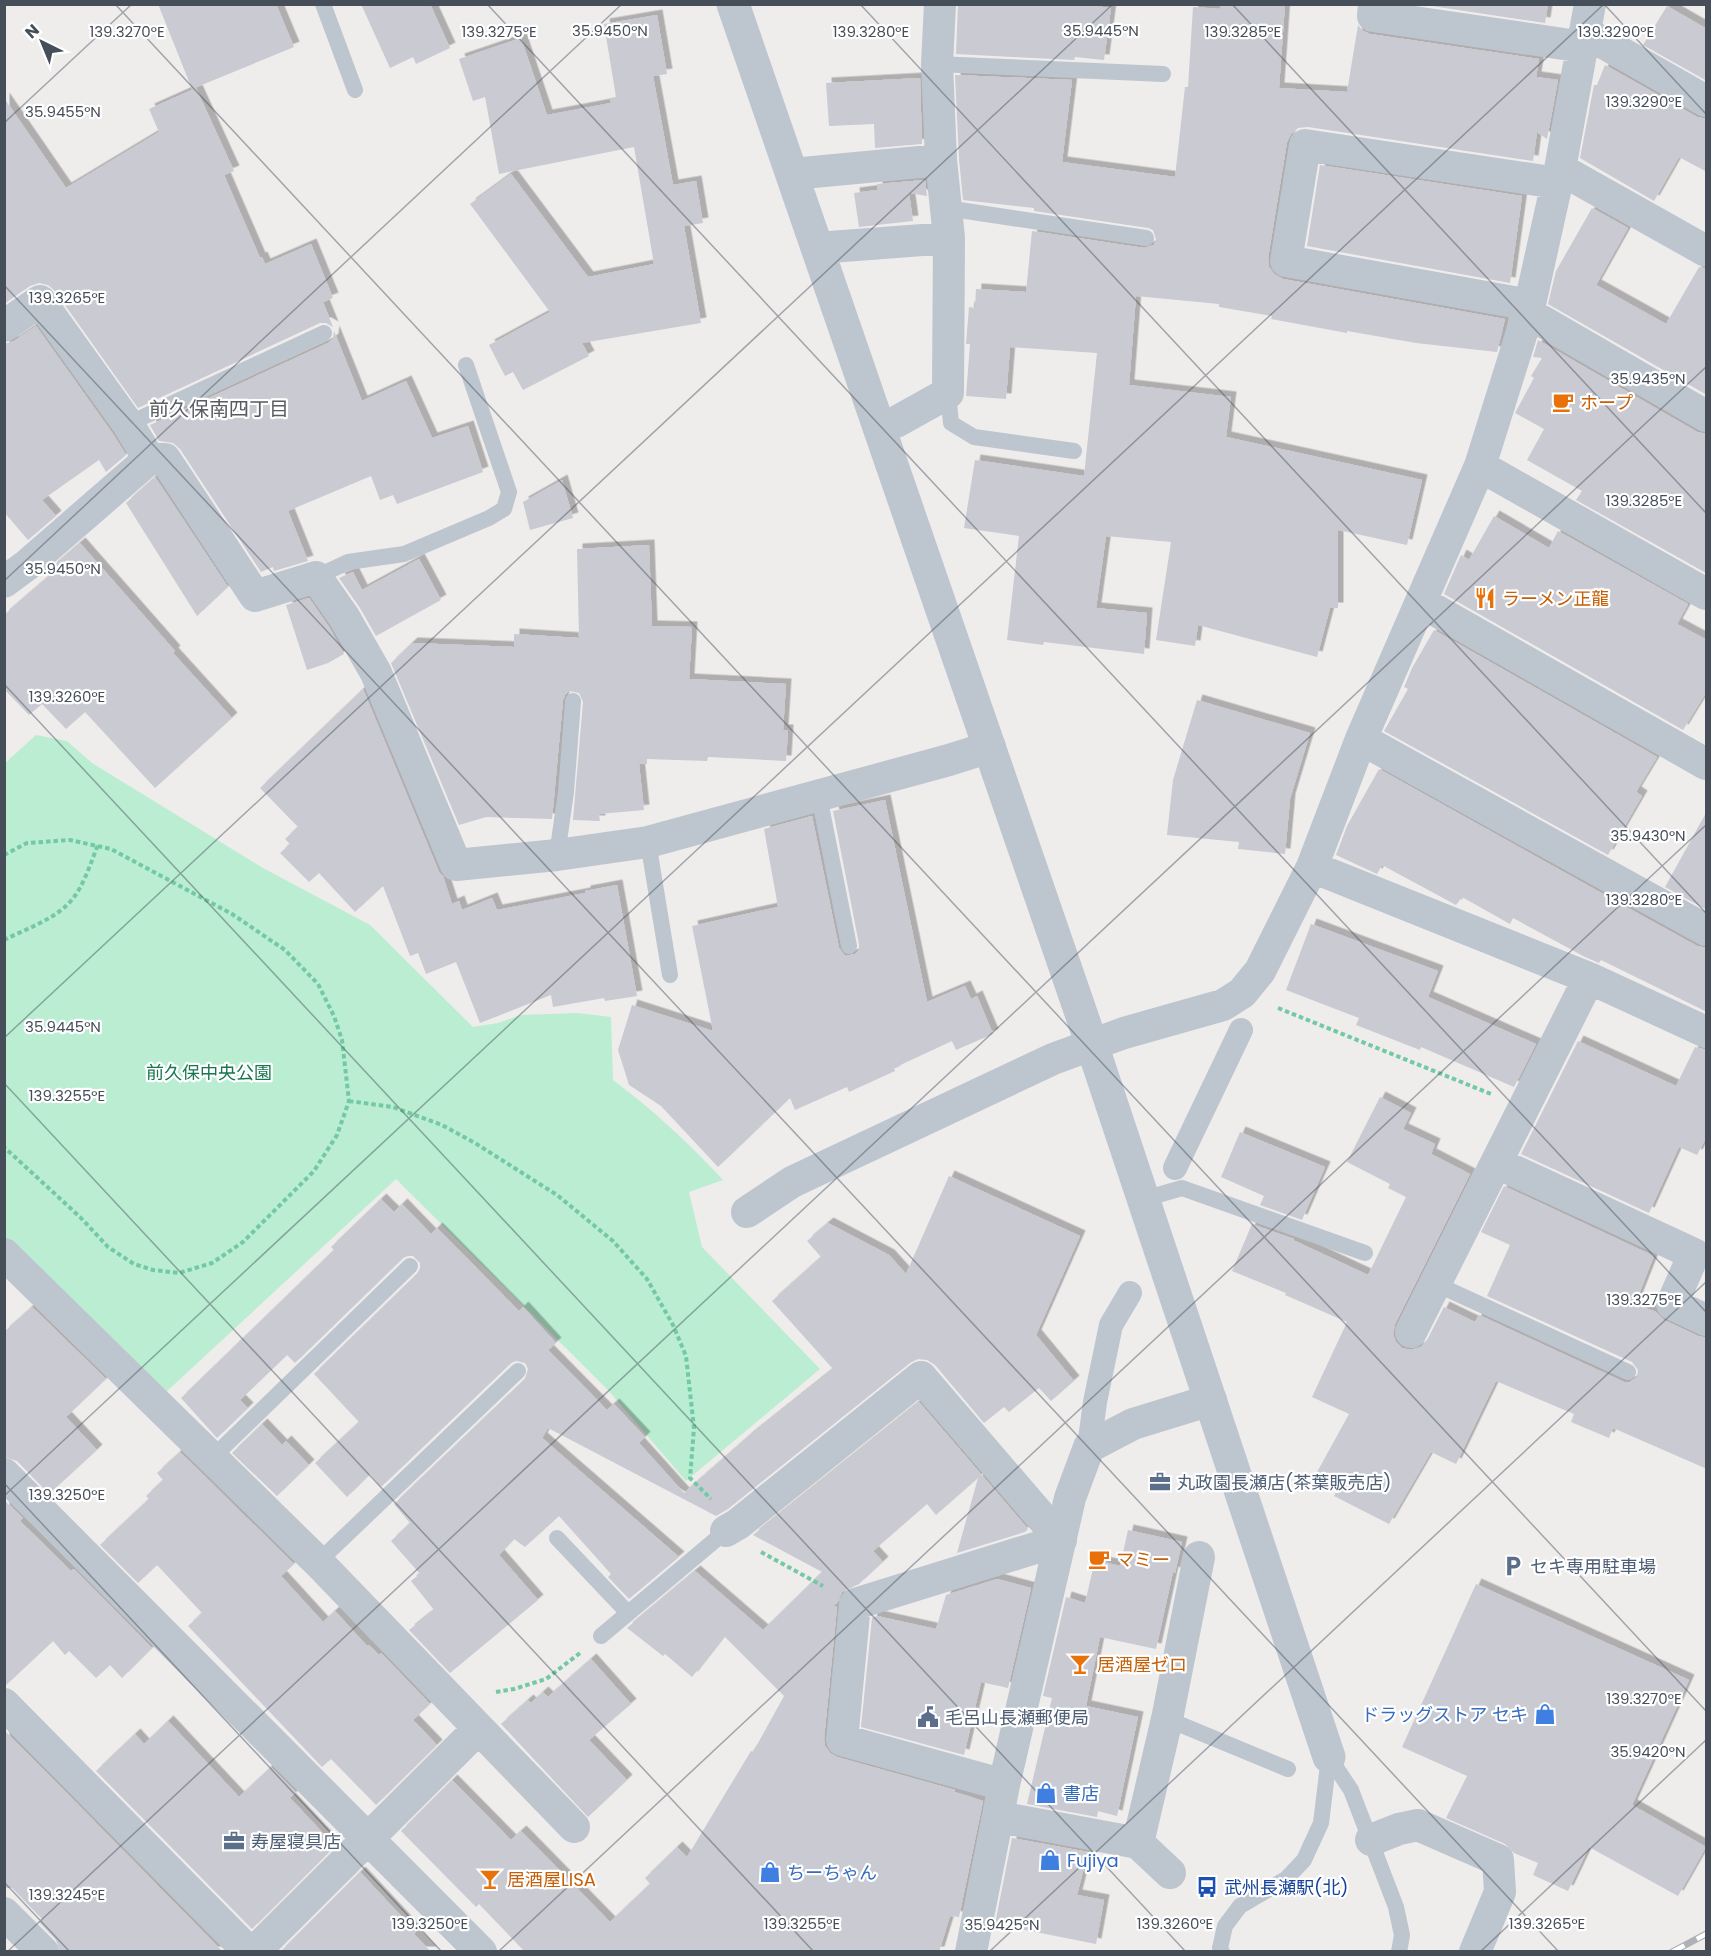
<svg xmlns="http://www.w3.org/2000/svg" width="1711" height="1956" viewBox="0 0 1711 1956" font-family="Poppins,'Noto Sans JP',sans-serif">
<style>
.green{fill:#baedd1}
.building{fill:#c9cad2;filter:url(#shadow)}
.lines{fill:none;stroke-linecap:round;stroke-linejoin:round}
.path{stroke:#73c9a5;stroke-width:4;stroke-dasharray:4.5 3;stroke-linecap:butt}
.service{stroke:#bdc5ce;stroke-width:16}
.pedestrian{stroke:#bdc5ce;stroke-width:24}
.minor{stroke:#bdc5ce;stroke-width:32}
.tertiary{stroke:#bdc5ce;stroke-width:33}
.rail-casing{stroke:#aeb1b6;stroke-width:7}
.rail{stroke:#fff;stroke-width:4.5;stroke-dasharray:14;stroke-linecap:butt}
.ticks{fill:none;stroke:#454e59;stroke-width:1.5;stroke-opacity:0.45}
.labels{text-anchor:middle;dominant-baseline:central;stroke-width:4.5;stroke-linejoin:round;paint-order:stroke}
.food-label{font-size:18px;fill:#c56008;stroke:#fff;text-anchor:start}
.park-label{font-size:18px;fill:#19774f;stroke:#fff}
.service-label{font-size:18px;fill:#4e5e75;stroke:#fff;text-anchor:start}
.shop-label{font-size:18px;fill:#366cbe;stroke:#fff;text-anchor:start}
.transit-label{font-size:18px;fill:#164399;stroke:#fff;text-anchor:start}
.neighbourhood-label{font-size:20px;fill:#595c61;stroke:#fff}
.ticks-label{font-size:15px;text-anchor:middle;fill:#454e59;stroke:#fff;stroke-width:4.5;stroke-linejoin:round;paint-order:stroke}
</style>
<defs>
<filter id="shadow"><feDropShadow dx="5.5" dy="-5.5" stdDeviation="0" flood-color="#0004"/></filter>
</defs>
<rect width="100%" height="100%" fill="#efecec"/>
<!-- green -->
<path class="green" d="M36 735 67 741 92 763 263 868 370 925 473 1027 498 1023 521 1015 578 1013 611 1017 613 1080C653 1110 689 1143 723 1180L689 1192 702 1247 820 1369 686 1481 607 1389 396 1179 165 1393 5 1237 4 764Z"/>
<!-- building -->
<path class="building" d="M158 4H276L294 47 192 89Z
M361 4H430L450 48 416 64 413 57 390 68Z
M958 4H1079L1111 8 1104 60 1075 57 1074 60 956 54Z
M1220 4H1285L1279 88 1347 92 1358 25 1363 31 1370 34 1539 59 1536 77 1558 80 1547 139 1537 132 1533 161 1308 127 1298 128 1291 134 1287 142 1268 258 1269 267 1274 274 1283 279 1505 319 1497 352 1416 343 1347 331V333L1271 319 1272 316 1219 307V304L1136 296 1129 385 1231 397 1226 437 1422 480 1407 545 1338 530V608H1330L1317 657 1198 625 1195 646 1156 640 1171 542 1106 536 1096 608 1147 613 1144 654 1044 642 1043 645 1007 640 1019 536 964 528 975 460 1084 476 1097 353 1010 347 1006 399 966 396 970 344H966L969 307 975 308 976 289 1026 292 1032 231 1144 248 1154 245 1156 239 1153 230 1148 228 1034 211V208L963 200 959 159 955 75 1072 80 1062 162 1175 177 1185 87H1188L1193 7 1220 9Z
M1419 4H1548L1545 23Z
M1667 6 1707 29V81L1643 45Z
M657 15 667 74 653 76 673 185 696 181 703 223 684 226 701 323 582 343 589 356 523 390 513 372 505 376 489 345 550 312 470 204 511 174 588 277 654 264 634 147 499 174 485 97 473 101 459 59 521 38 547 115 611 103 610 98 616 97 604 24Z
M1605 65 1697 117 1707 119V172L1679 157 1654 201 1580 158 1594 85H1597Z
M920 78 922 144 875 148 874 124 829 126 826 83Z
M196 88 234 171 224 175 260 258 262 257 265 264 311 244 333 298 323 302 333 327 326 323H320L138 408 55 291 48 285 39 283 30 286 4 304V98L66 188 159 132 149 109Z
M1320 165 1522 196 1510 283 1307 246Z
M925 180 927 196 909 193 913 221 859 227 854 193 877 190V184Z
M1592 208 1628 228 1596 285 1666 324 1699 267 1707 269V395L1548 304 1556 271Z
M36 326 113 434 126 455 106 472 99 460 42 500 56 516 28 540 4 512V344L14 341Z
M334 331 362 401 406 381 432 438 468 426 483 472 397 504 393 495 380 500 371 476 288 511 308 561 274 571 273 567 261 572 180 449 173 443 159 441 150 425 328 343 333 339Z
M1538 340 1697 432 1707 434 1706 573 1576 500 1582 491 1527 460 1544 429 1515 413 1534 378 1531 376 1542 358 1533 357Z
M155 477 228 587 197 616 126 503Z
M562 480 573 518 530 530 523 502Z
M1494 516 1549 548 1558 531 1688 604 1677 624 1707 640V691L1683 730 1444 594 1461 555 1469 560Z
M80 543 175 651 173 653 232 718 155 788 85 712 66 729 42 704 29 715 4 689V615L55 571 52 567Z
M649 545 652 626 692 627 689 679 786 684 783 730H788L786 761 708 757 707 761 647 759V764H639L644 810 599 814 600 821 573 820 583 702 579 693 569 691 565 695 563 700 552 819 486 817 459 825 391 663 412 643 514 647V634L579 638 577 549Z
M419 559 441 600 376 636 360 608 339 578 353 572 362 590Z
M309 598 329 627 344 654 328 663 307 670 286 605Z
M1434 630 1657 757 1636 792 1642 796 1608 855 1384 731 1408 689 1404 687 1412 668Z
M363 689 439 872 443 876 452 904 459 901 462 910 492 898 497 910 585 893V891L617 885 637 996 605 1001 604 998 553 1007 551 995 480 1023 456 962 426 974 418 953 410 956 383 886 355 912 319 873 309 882 280 853 290 844 285 839 298 827 260 788Z
M1197 700 1310 733 1290 799 1285 854 1238 849 1239 842 1167 835 1173 780Z
M1379 769 1648 919 1697 946 1707 948V1012L1601 960 1599 963 1585 957 1513 918 1510 924 1462 897 1456 905 1382 865 1377 874 1336 855 1347 826Z
M885 800 927 1002 965 986 971 999 977 996 993 1034 956 1050 952 1041 894 1068 895 1071 849 1092 847 1087 795 1110 790 1098 718 1167 661 1106 629 1085 618 1050 632 1005 713 1031 692 926 778 907 764 829 812 816 839 948 845 956 855 954 859 950V944L833 811Z
M1707 811V910L1665 887Z
M1311 924 1438 971 1428 997 1536 1044 1514 1087 1421 1047 1420 1050 1356 1025 1359 1018 1286 990Z
M1578 1041 1676 1086 1695 1047 1707 1050V1136L1697 1155 1679 1147 1649 1213 1521 1154Z
M1380 1097 1411 1113 1403 1129 1435 1144 1431 1154 1470 1174 1395 1324 1393 1334 1396 1342 1402 1348 1411 1350 1421 1347 1427 1340 1444 1307 1475 1322 1479 1315 1624 1382H1630L1637 1377 1638 1370 1632 1362 1487 1296 1510 1245 1481 1232 1504 1186 1654 1256 1635 1304 1656 1312 1664 1320 1698 1336 1707 1338V1469L1613 1428 1609 1438 1571 1422 1574 1414 1496 1381 1456 1464 1431 1452 1389 1524 1334 1496 1338 1488 1316 1474 1349 1414 1312 1397 1347 1322 1285 1295 1286 1293 1232 1271 1252 1224 1294 1239 1293 1240 1368 1275 1406 1197 1388 1188 1390 1184 1347 1162Z
M1240 1132 1325 1167 1302 1220 1260 1205 1264 1196 1221 1177Z
M949 1176 1080 1236 1036 1335 1074 1381 1051 1401 1039 1388 1009 1412 1004 1407 984 1423 935 1365 927 1360 918 1359 910 1363 728 1509 716 1516 548 1428 542 1438 679 1557 629 1599 608 1577 611 1574 559 1516 525 1547 514 1539 499 1555 538 1600 450 1673 409 1630 434 1610 411 1581 420 1574 391 1541 410 1523 394 1504 525 1379 528 1369 525 1363 516 1361 511 1363 381 1487 370 1474 347 1497 315 1463 359 1422 314 1374 417 1274 420 1268V1263L413 1256H408L403 1258 295 1363 287 1355 240 1400 248 1408 217 1438 181 1398 334 1250 331 1247 381 1199 394 1212 402 1204 431 1234 437 1228 519 1311 523 1307 556 1343 548 1350 607 1410 614 1404 645 1437 639 1443 684 1493 749 1436 833 1369 772 1301 821 1257 807 1241 828 1223 889 1255 906 1274Z
M32 1307 106 1379 66 1417 97 1450 49 1494 17 1461 4 1457V1332Z
M919 1402 1028 1529 1025 1532 957 1553 978 1478 936 1515 927 1504 873 1551 883 1562 859 1584 842 1592 837 1603 833 1606 837 1607 824 1739 825 1746 830 1753 837 1757 955 1790V1792L983 1801 959 1917 950 1916 939 1952H525L479 1904 476 1907 401 1831 452 1780 511 1840 521 1831 610 1922 650 1884 645 1878 677 1847 687 1857 751 1751 753 1752 784 1696 724 1636 692 1677 665 1654 663 1656 627 1628 695 1571 763 1630 822 1572 753 1535Z
M262 1424 282 1445 286 1441 309 1465 277 1496 232 1453Z
M180 1452 294 1564 281 1576 323 1622 335 1611 367 1646 369 1645 379 1655 381 1653 430 1704 413 1720 437 1745 376 1805 331 1759 322 1767 188 1626 202 1613 157 1565 138 1583 100 1545 149 1499 146 1496 163 1480 157 1473Z
M4 1500 23 1518 20 1521 71 1571 74 1569 152 1648 122 1678 110 1665 96 1678 69 1651 65 1655 53 1641 4 1687Z
M1128 1530 1182 1542 1175 1573 1173 1572 1156 1649 1100 1637 1086 1706 1138 1717 1117 1816 1098 1811 1097 1817 1027 1804 1052 1698 1043 1696 1066 1597 1085 1603 1095 1560 1120 1566Z
M997 1579 1031 1588 1008 1688 981 1682 964 1755 861 1727 872 1618 877 1616 936 1629 946 1595Z
M1476 1584 1689 1680 1632 1805 1706 1847 1678 1896 1589 1847 1568 1891 1533 1875 1538 1863 1514 1853 1505 1844 1446 1818 1467 1776 1402 1747Z
M591 1659 631 1704 589 1740 627 1780 588 1817 501 1724 528 1700 531 1703 543 1692 548 1697Z
M168 1721 239 1797 271 1767 296 1792 290 1798 335 1846 252 1929 96 1771 135 1734 144 1744Z
M4 1730 42 1768 223 1952H60L56 1940 39 1922 42 1919 12 1888H4Z
M1012 1838 1088 1852 1077 1895 1104 1900 1096 1944 995 1924Z
M360 1872 416 1932 414 1934 431 1952H280Z"/>
<g class="lines">
<!-- path -->
<path class="path" d="M4 855 27 843 70 840 111 849 232 914 285 950 318 984 334 1016 342 1040 349 1101 337 1135 314 1171 243 1242 212 1263 179 1273 153 1270 134 1264 108 1247 80 1217 4 1147
M4 940C24 930 52 920 67 905 83 890 90 864 98 845
M1278 1008 1491 1094
M349 1101 393 1107 442 1125 475 1143 557 1195 613 1241 647 1279 673 1325 686 1356 694 1428 690 1478 711 1499
M761 1552 823 1586
M496 1692 514 1689 546 1679 580 1653"/>
<!-- service -->
<path class="service" d="M323 4 355 90
M937 64 1163 74
M946 208 1146 238
M948 393 951 423 974 437 1074 451
M128 424 324 333
M316 577 348 562 404 554 489 518 504 509 509 492 466 365
M819 796 849 946
M648 842 670 975
M557 855 566 792 573 701
M1144 1199 1182 1188 1365 1253
M1436 1284 1628 1372
M212 1458 410 1266
M557 1538 628 1613
M318 1562 518 1371
M601 1636 726 1531
M1167 1719 1288 1769
M1222 1952 1220 1948 1225 1926 1240 1906 1286 1879 1304 1860 1321 1823 1329 1757 1351 1790 1396 1907 1402 1935 1399 1952"/>
<!-- pedestrian -->
<path class="pedestrian" d="M1175 1168 1241 1030
M1089 1447 1095 1402 1111 1325 1130 1293"/>
<!-- minor -->
<path class="minor" d="M1374 4 1373 16 1584 47
M1586 33 1706 101
M1560 169 1706 251
M792 174 941 160
M817 248 949 238
M1530 305 1286 261 1305 145 1557 183
M1528 313 1706 416
M4 326 40 301 128 424 149 459H165L255 596 316 577 344 617 376 673 456 865 557 855 648 842 949 760 990 747
M879 428 896 422 948 393 949 238 941 160 937 64 940 4
M1480 466 1706 594
M4 582 27 565 149 459
M1421 602 1706 764
M1361 739 1706 930
M1312 867 1589 978 1706 1032
M1497 1163 1694 1254 1672 1304 1706 1320
M747 1212 792 1182 1053 1059 1124 1033 1223 1005 1242 993 1260 971 1312 867 1361 739 1480 466 1528 313 1560 169 1590 4
M4 1254 318 1562 574 1827
M1411 1332 1589 978
M4 1474 481 1952
M726 1531 738 1524 921 1377 1061 1540 855 1604 842 1740 1004 1785
M4 1704 249 1952
M999 1817 1138 1843 1167 1719 1199 1557
M1371 1840 1399 1829 1418 1825 1498 1860 1500 1892 1475 1952
M1138 1843 1170 1873
M4 1913 43 1952
M254 1952 478 1729
M971 1952 1004 1785 1070 1498 1089 1447 1133 1424 1211 1400"/>
<!-- tertiary -->
<path class="tertiary" d="M733 4 1092 1045 1329 1757"/>
<defs>
<path id="rail" d="M1672 1952 1706 1934"/>
</defs>
<!-- rail casing -->
<use href="#rail" class="rail-casing"/>
<!-- rail -->
<use href="#rail" class="rail"/>
</g>
<!-- ticks -->
<path class="ticks" d="M115 4 1706 1711M487 4 1706 1312M860 4 1706 913M1232 4 1706 513M1604 4 1706 114M4 123 132 4M4 285 1559 1952M4 581 622 4M4 684 1186 1952M4 1038 1113 4M4 1083 814 1952M4 1483 442 1952M4 1496 1604 4M4 1882 70 1952M7 1952 1706 367M498 1952 1706 825M989 1952 1706 1282M1480 1952 1706 1740"/>
<!-- icons -->
<defs>
<symbol id="cafe-bare" viewBox="-9 -9 18 18"><path d="M-5.5-4.5H6V0H3Q3 3.5 0 3.5H-2.5Q-5.5 3.5-5.5 0ZM3-3.2v2h1.7v-2ZM-6 4.5H4V6H-6Z" fill="#e8710a" stroke="#fff" stroke-width="2.5" paint-order="stroke"/></symbol>
<symbol id="restaurant-bare" viewBox="-9 -9 18 18"><path d="M-5-6h1v4h1v-4h1v4h1v-4h1v5L-1.5 .5V6h-2V.5L-5-1ZM5-6V6H3V1.5H1.5Q1.5-4 5-6Z" fill="#e8710a" stroke="#fff" stroke-width="2.5" paint-order="stroke"/></symbol>
<symbol id="office-bare" viewBox="-9 -9 18 18"><path d="M-6-3h4V-5.5h4V-3h4V5H-6ZM-1-4.5V-3h2v-1.5ZM-6 0V1H6V0Z" fill="#5c6f8a" stroke="#fff" stroke-width="2.5" paint-order="stroke"/></symbol>
<symbol id="parking-bare" viewBox="-9 -9 18 18"><path d="M-3.5-5.5H1a3.5 3.5 0 0 1 0 7H-1V5.5H-3.5ZM-1-3.4V-.6H.8a1.4 1.4 0 0 0 0-2.8Z" fill="#5c6f8a" stroke="#fff" stroke-width="2.5" paint-order="stroke"/></symbol>
<symbol id="bar-bare" viewBox="-9 -9 18 18"><path d="M-6-5H6L.8 .8V4.5H3.5V6h-7V4.5H-.8V.8Z" fill="#e8710a" stroke="#fff" stroke-width="2.5" paint-order="stroke"/></symbol>
<symbol id="shop-bare" viewBox="-9 -9 18 18"><path d="M-5-2.5h2.3a2.7 3.5 0 0 1 5.4 0H5L5.5 6h-11ZM-1.5-2.5h3a1.5 2.3 0 0 0-3 0Z" fill="#3f7fe0" stroke="#fff" stroke-width="2.5" paint-order="stroke"/></symbol>
<symbol id="civic-bare" viewBox="-9 -9 18 18"><path d="M-.6-6.5H3V-4.5H.6V-3L4-1V1h2V6H-6V1h2V-1L-.6-3ZM-1.2 2.5V6h2.4V2.5Z" fill="#5c6f8a" stroke="#fff" stroke-width="2.5" paint-order="stroke"/></symbol>
<symbol id="bus-bare" viewBox="-9 -9 18 18"><path d="M-5-6H5V4H4V6H2V4H-2V6H-4V4H-5ZM-3.5-4V0h7V-4ZM-3.5 1.2v1.5H-2V1.2ZM2 1.2v1.5H3.5V1.2Z" fill="#1a4fb4" stroke="#fff" stroke-width="2.5" paint-order="stroke"/></symbol>
</defs>
<g fill-rule="evenodd">
<use href="#cafe-bare" x="1548" y="387" width="30" height="30"/>
<use href="#restaurant-bare" x="1470" y="583" width="30" height="30"/>
<use href="#office-bare" x="1145" y="1467" width="30" height="30"/>
<use href="#cafe-bare" x="1084" y="1544" width="30" height="30"/>
<use href="#parking-bare" x="1498" y="1551" width="30" height="30"/>
<use href="#bar-bare" x="1065" y="1649" width="30" height="30"/>
<use href="#shop-bare" x="1530" y="1699" width="30" height="30"/>
<use href="#civic-bare" x="913" y="1702" width="30" height="30"/>
<use href="#shop-bare" x="1031" y="1778" width="30" height="30"/>
<use href="#office-bare" x="219" y="1826" width="30" height="30"/>
<use href="#shop-bare" x="1035" y="1845" width="30" height="30"/>
<use href="#shop-bare" x="755" y="1857" width="30" height="30"/>
<use href="#bar-bare" x="475" y="1864" width="30" height="30"/>
<use href="#bus-bare" x="1192" y="1872" width="30" height="30"/>
</g>
<g class="labels">
<!-- food labels -->
<g class="food-label">
<text x="1580" y="402">ホープ</text>
<text x="1502" y="598">ラーメン正龍</text>
<text x="1116" y="1559">マミー</text>
<text x="1097" y="1664">居酒屋ゼロ</text>
<text x="507" y="1879">居酒屋LISA</text>
</g>
<!-- park labels -->
<g class="park-label">
<text x="209" y="1072">前久保中央公園</text>
</g>
<!-- service labels -->
<g class="service-label">
<text x="1177" y="1482">丸政園長瀬店(茶葉販売店)</text>
<text x="1530" y="1566">セキ専用駐車場</text>
<text x="945" y="1717">毛呂山長瀬郵便局</text>
<text x="251" y="1841">寿屋寝具店</text>
</g>
<!-- shop labels -->
<g class="shop-label">
<text x="1528" y="1714" text-anchor="end">ドラッグストア セキ</text>
<text x="1063" y="1793">書店</text>
<text x="1067" y="1860">Fujiya</text>
<text x="787" y="1872">ちーちゃん</text>
</g>
<!-- transit labels -->
<g class="transit-label">
<text x="1224" y="1887">武州長瀬駅(北)</text>
</g>
<!-- neighbourhood labels -->
<g class="neighbourhood-label">
<text x="219" y="409">前久保南四丁目</text>
</g>
</g>
<g class="ticks-label">
<text x="610" y="36">35.9450°N</text>
<text x="1101" y="36">35.9445°N</text>
<text x="1616" y="37">139.3290°E</text>
<text x="871" y="37">139.3280°E</text>
<text x="127" y="37">139.3270°E</text>
<text x="499" y="37">139.3275°E</text>
<text x="1243" y="37">139.3285°E</text>
<text x="1644" y="107">139.3290°E</text>
<text x="63" y="117">35.9455°N</text>
<text x="67" y="303">139.3265°E</text>
<text x="1648" y="384">35.9435°N</text>
<text x="1644" y="506">139.3285°E</text>
<text x="63" y="574">35.9450°N</text>
<text x="67" y="702">139.3260°E</text>
<text x="1648" y="841">35.9430°N</text>
<text x="1644" y="905">139.3280°E</text>
<text x="63" y="1032">35.9445°N</text>
<text x="67" y="1101">139.3255°E</text>
<text x="1644" y="1305">139.3275°E</text>
<text x="67" y="1500">139.3250°E</text>
<text x="1644" y="1704">139.3270°E</text>
<text x="1648" y="1757">35.9420°N</text>
<text x="67" y="1900">139.3245°E</text>
<text x="430" y="1929">139.3250°E</text>
<text x="802" y="1929">139.3255°E</text>
<text x="1175" y="1929">139.3260°E</text>
<text x="1547" y="1929">139.3265°E</text>
<text x="1002" y="1930">35.9425°N</text>
</g>
<!-- border -->
<rect width="1711" height="1956" fill="none" stroke="#454e59" stroke-width="12"/>
<!-- north arrow -->
<g transform="translate(42 42) rotate(317)" stroke="#ffffff" stroke-width="4.5" paint-order="stroke">
<path d="M0-4.5L10 22L0 15L-10 22Z" fill="#454e59"/>
<text y="-9" font-size="16" font-weight="bold" text-anchor="middle" fill="#454e59">N</text>
</g>
</svg>
